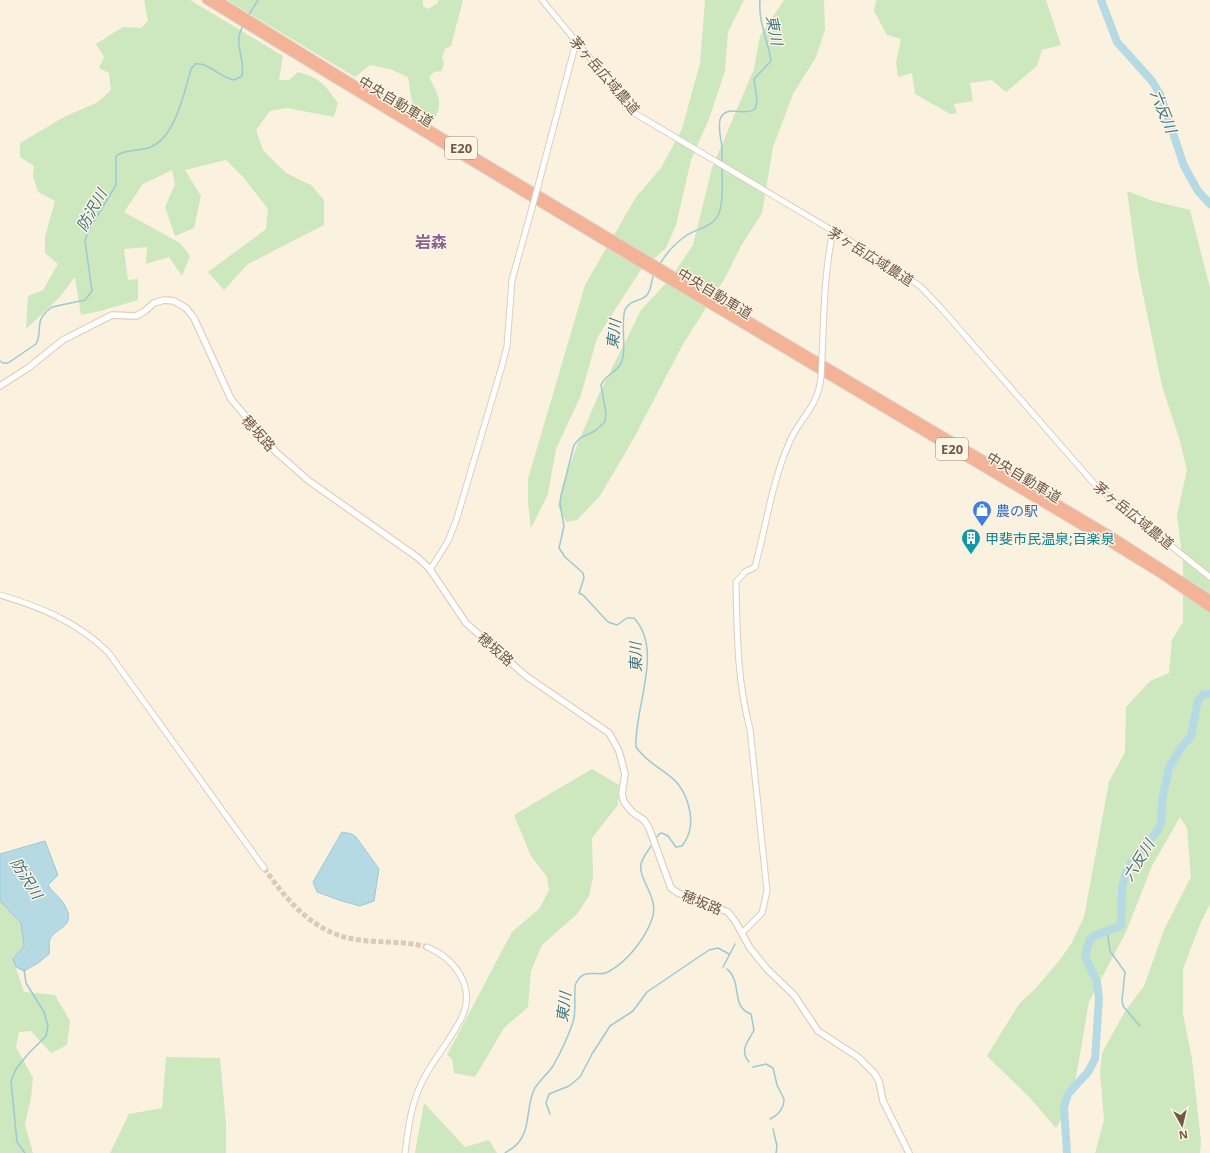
<svg xmlns="http://www.w3.org/2000/svg" width="1210" height="1153" viewBox="0 0 1210 1153" font-family="'Noto Sans','Noto Sans JP',sans-serif">
<style>
.green{fill:#cde7bf}
.water{fill:#b5dae3;stroke:#9cc9d4}
.lines{fill:none;stroke-linecap:round;stroke-linejoin:round}
.stream{stroke:#9cc9d4;stroke-width:1.5}
.river{stroke:#b5dae3;stroke-width:8}
.tertiary-tunnel{stroke:#d8cbb9;stroke-width:5;stroke-dasharray:5 2.5;stroke-linecap:butt}
.tertiary-casing{stroke:#decebc;stroke-width:7}
.secondary-casing{stroke:#e3cfba;stroke-width:8}
.motorway-casing{stroke:#dad4cf;stroke-width:9}
.tertiary{stroke:#fff;stroke-width:5}
.secondary{stroke:#fff;stroke-width:5.5}
.motorway{stroke:#f4b397;stroke-width:7}
.tertiary-bridge-casing{stroke:#decebc;stroke-width:7;stroke-linecap:butt}
.tertiary-bridge{stroke:#fff;stroke-width:5}
.labels{text-anchor:middle;dominant-baseline:central;stroke-width:3;stroke-linejoin:round;paint-order:stroke}
.shield{fill:#fef5e5;stroke:#9b8777;stroke-width:1}
.shield-label{font-size:13px;font-weight:bold;fill:#705848}
.street-label{font-size:14px;fill:#705848;stroke:#fef5e5}
.shop-label{font-size:14px;fill:#366cbe;stroke:#fef5e5;text-anchor:start}
.culture-label{font-size:14px;fill:#0d838f;stroke:#fef5e5;text-anchor:start}
.water-label{font-size:15px;font-style:italic;fill:#437683;stroke:#fef5e5}
.quarter-label{font-size:16px;font-weight:bold;fill:#856493;stroke:#fef5e5}
</style>
<rect width="100%" height="100%" fill="#fbf1df"/>
<!-- green -->
<path class="green" d="M144 0H190L283 56 279 80H289L298 72C320 78 325 85 338 103L334 117 287 108 270 111 256 130 263 150 286 173 311 185 324 200V225L248 264 224 290 208 272 266 229 268 209 243 177 226 160 185 170 201 196 194 228 175 236 165 207 175 184 172 170 143 184 124 212 180 243 190 256 182 276 169 257 146 264 147 247 124 249 128 280 138 279V300L100 311 81 315 75 277 58 299 26 329 28 296 43 290 58 264 45 253V237L55 201 38 192 33 176 34 166 20 157V143L66 116 98 102 111 90 109 73 99 68 104 57 96 44 123 27 141 28 148 21Z
M227 0H423V6L428 9 438 3V0H463L451 46 445 49 442 58 444 63 442 71 434 72 429 77C437 93 445 103 433 121L413 109 408 77 390 69 370 65 355 77Z
M705 0H744L728 32 725 71 709 119 691 160 676 225 666 248 640 271 597 338 581 395 556 449 548 494 531 528 528 503V479L585 285 636 197 661 168 682 129 700 63Z
M784 0H824L825 30 816 57 793 94 773 147 762 213 741 246 725 278 683 344 635 436 600 496 577 520 566 522 558 506 563 484 578 443 599 394 641 310 670 279 693 245 712 168 754 69 760 36Z
M878 0H1046L1061 45 1042 50 1037 66 1006 92 992 80 970 83 973 101 954 104 957 113 950 114 915 94 912 73 898 77 896 63 901 39 887 35 874 11 876 1Z
M1127 191 1153 201 1190 210 1210 288V904L1200 924 1183 969V1014L1192 1059 1201 1142 1200 1153H1095L1104 1120 1100 1072 1102 1053 1124 1013 1144 986 1164 930 1191 877 1187 828 1180 817 1152 866 1126 932 1089 1002 1076 1077 1066 1111 1056 1128 1030 1098 987 1056 1019 1004 1036 988 1059 961 1071 944 1084 917 1109 782 1125 752 1126 707 1150 681 1169 673 1172 640 1183 622V564L1177 515 1187 470 1180 441 1162 386 1138 270Z
M592 769 619 785 618 805 592 838 593 877 589 896 577 914 542 945 531 971 528 1007 504 1028 475 1077 454 1073 452 1059 447 1055 512 932 539 909 549 890 547 877 531 856 514 815Z
M0 901 21 923 24 946 13 959 24 992 55 995 70 1021 67 1045 51 1053 31 1031 19 1032 16 1047 33 1078 31 1098 25 1124 33 1153H0Z
M166 1057 220 1058 226 1123V1153H110L129 1114 162 1108Z
M424 1103 465 1147 489 1140 497 1153H415Z"/>
<!-- water -->
<path class="water" d="M342 832 352 834 356 837 379 869 374 901 360 906 342 901 317 892 313 882Z
M45 841 58 875 48 885C52 892 60 897 64 904 78 927 56 927 50 939 48 943 50 949 49 954L38 963 24 971 16 967 13 959 24 946 21 923 0 901V854Z"/>
<g class="lines">
<!-- stream -->
<path class="stream" d="M248 16 258 0
M722 164C722 159 722 153 722 148 721 135 712 110 734 111 741 112 749 113 755 109L757 101 754 79 771 61C768 40 758 22 760 0
M660 264C666 253 677 242 687 235 698 228 714 227 719 213 724 201 722 181 722 168
M654 274C651 280 652 289 647 295 641 302 630 299 625 310 620 323 628 353 620 365 615 373 605 375 601 385L606 413 605 422 595 431 580 438 574 445 561 496 560 504 564 526 559 548 565 557 583 573 584 578 579 593 583 595 608 622 617 625 627 618H634C664 650 634 708 636 747 656 775 682 770 690 812 692 826 690 835 682 846L676 847 668 836 662 833 659 834 655 840
M0 361 3 363H8L36 344C44 328 32 322 52 307L85 300 92 291 85 241 88 231 116 185V156C125 149 138 151 148 148 175 140 184 93 191 69L195 64C210 62 219 78 234 80L242 76C246 57 232 45 243 26
M1107 930 1110 951 1125 972 1122 1000 1123 1006 1140 1026
M723 967 735 944
M24 969 26 983 44 1012 48 1026 46 1036 28 1054 16 1069 11 1081 17 1142 25 1153
M727 969C743 982 730 1007 751 1014L754 1030C748 1042 739 1050 749 1062
M753 1067 766 1064 773 1068 777 1085 784 1099C784 1108 778 1115 770 1119
M550 1114 546 1103 549 1094 569 1086 580 1077 592 1054 610 1026 633 1011 647 992 709 950 718 948 729 954
M773 1129 777 1146 776 1153
M505 1153C509 1150 514 1148 517 1144 531 1130 526 1106 534 1090 539 1080 547 1075 553 1066 561 1052 568 1037 573 1022 577 1010 573 990 576 983 585 966 597 978 608 972 627 962 645 939 652 919 660 898 638 880 641 864 643 856 649 850 653 843"/>
<!-- river -->
<path class="river" d="M1101 0 1117 42 1152 81 1160 94 1184 166 1198 191 1210 204
M1067 1153 1064 1107 1068 1094 1088 1072 1095 1059 1099 999 1097 982 1085 956 1090 939 1098 934 1121 926 1122 888 1125 876 1130 865 1158 830 1161 823 1162 801 1169 768 1180 749 1191 736 1198 700 1204 694H1210"/>
<!-- tertiary-tunnel -->
<path class="tertiary-tunnel" d="M264 868C288 902 315 935 360 940 382 943 405 941 427 947"/>
<defs>
<path id="tertiary" d="M542 0 636 114 887 263 921 287 940 307 1097 487 1210 577
M538 186 576 42
M822 357C824 315 824 273 833 231
M430 570 448 541 456 521 502 366 507 346 512 280 532 208
M0 595C41 607 77 622 108 652L264 868
M742 933 762 913 767 891 750 729C737 681 737 632 736 582L745 572 755 567C766 526 772 482 789 443 800 417 817 409 821 378
M405 1153C408 1129 411 1104 422 1082 433 1059 451 1040 462 1017 476 986 454 958 427 947"/>
<path id="secondary" d="M0 386 28 368 63 340 112 315 136 316 145 311 154 303 164 300 174 301 186 308 194 318 231 399 276 452 309 481 417 557 429 568 466 623 526 676 609 733 619 751 625 774 622 794 624 802 632 812 644 820 649 828 671 888 678 893 728 912 735 921 750 948 767 969 794 995 818 1031 858 1057 874 1073 879 1081 883 1101 909 1153"/>
<path id="motorway" d="M206 0C504 183 804 361 1105 540L1162 575 1210 608
M218 0 354 84 696 289 1109 534 1210 599"/>
</defs>
<!-- tertiary casing -->
<use href="#tertiary" class="tertiary-casing"/>
<!-- secondary casing -->
<use href="#secondary" class="secondary-casing"/>
<!-- motorway casing -->
<use href="#motorway" class="motorway-casing"/>
<!-- tertiary -->
<use href="#tertiary" class="tertiary"/>
<!-- secondary -->
<use href="#secondary" class="secondary"/>
<!-- motorway -->
<use href="#motorway" class="motorway"/>
<defs>
<path id="tertiary-bridge" d="M532 208 538 186
M821 378 822 357"/>
</defs>
<!-- tertiary-bridge casing -->
<use href="#tertiary-bridge" class="tertiary-bridge-casing"/>
<!-- tertiary-bridge -->
<use href="#tertiary-bridge" class="tertiary-bridge"/>
</g>
<!-- icons -->
<defs>
<symbol id="shop-pin" viewBox="-11 -11 22 30"><path d="M0 17L-7.5 6A9.5 9.5 0 1 1 7.5 6Z" fill="#3f7fe0" stroke="#fef5e5"/><path d="M-5-2.5h2.3a2.7 3.5 0 0 1 5.4 0H5L5.5 6h-11ZM-1.5-2.5h3a1.5 2.3 0 0 0-3 0Z" fill="#fff"/></symbol>
<symbol id="building-pin" viewBox="-11 -11 22 30"><path d="M0 17L-7.5 6A9.5 9.5 0 1 1 7.5 6Z" fill="#0f9aa8" stroke="#fef5e5"/><path d="M-4-6H4V6H1V3H-1V6H-4ZM-2.5-4.3h1.7v1.8h-1.7ZM.8-4.3h1.7v1.8H.8ZM-2.5-1h1.7V.8h-1.7ZM.8-1h1.7V.8H.8Z" fill="#fff"/></symbol>
</defs>
<g fill-rule="evenodd">
<use href="#shop-pin" x="971" y="499" width="22" height="30"/>
<use href="#building-pin" x="960" y="527" width="22" height="30"/>
</g>
<g class="labels">
<!-- shield labels -->
<g class="shield">
<rect x="445" y="137" width="32" height="22" rx="3"/>
<rect x="936" y="438" width="32" height="22" rx="3"/>
</g>
<g class="shield-label">
<text x="461" y="148">E20</text>
<text x="952" y="449">E20</text>
</g>
<!-- street labels -->
<g class="street-label">
<text transform="translate(605 75) rotate(49)">茅ヶ岳広域農道</text>
<text transform="translate(396 101) rotate(31)">中央自動車道</text>
<text transform="translate(871 256) rotate(32)">茅ヶ岳広域農道</text>
<text transform="translate(715 293) rotate(31)">中央自動車道</text>
<text transform="translate(259 433) rotate(48)">穂坂路</text>
<text transform="translate(1024 477) rotate(31)">中央自動車道</text>
<text transform="translate(1134 515) rotate(39)">茅ヶ岳広域農道</text>
<text transform="translate(496 649) rotate(41)">穂坂路</text>
<text transform="translate(702 902) rotate(22)">穂坂路</text>
</g>
<!-- shop labels -->
<g class="shop-label">
<text x="996" y="510">農の駅</text>
</g>
<!-- culture labels -->
<g class="culture-label">
<text x="985" y="538">甲斐市民温泉;百楽泉</text>
</g>
<!-- water labels -->
<g class="water-label">
<text transform="translate(775 30) rotate(79)">東川</text>
<text transform="translate(1164 111) rotate(68)">六反川</text>
<text transform="translate(91 210) rotate(-61)">防沢川</text>
<text transform="translate(613 334) rotate(-84)">東川</text>
<text transform="translate(635 657) rotate(-91)">東川</text>
<text transform="translate(1138 860) rotate(-58)">六反川</text>
<text transform="translate(27 878) rotate(58)">防沢川</text>
<text transform="translate(563 1007) rotate(-83)">東川</text>
</g>
<!-- quarter labels -->
<g class="quarter-label">
<text x="431" y="242">岩森</text>
</g>
</g>
<!-- north arrow -->
<g transform="translate(1182 1125) rotate(172)" stroke="#fef5e5" stroke-width="3" paint-order="stroke">
<path d="M0-3L7 15L0 10L-7 15Z" fill="#705848"/>
<text y="-6" font-size="11" font-weight="bold" text-anchor="middle" fill="#705848">N</text>
</g>
</svg>
